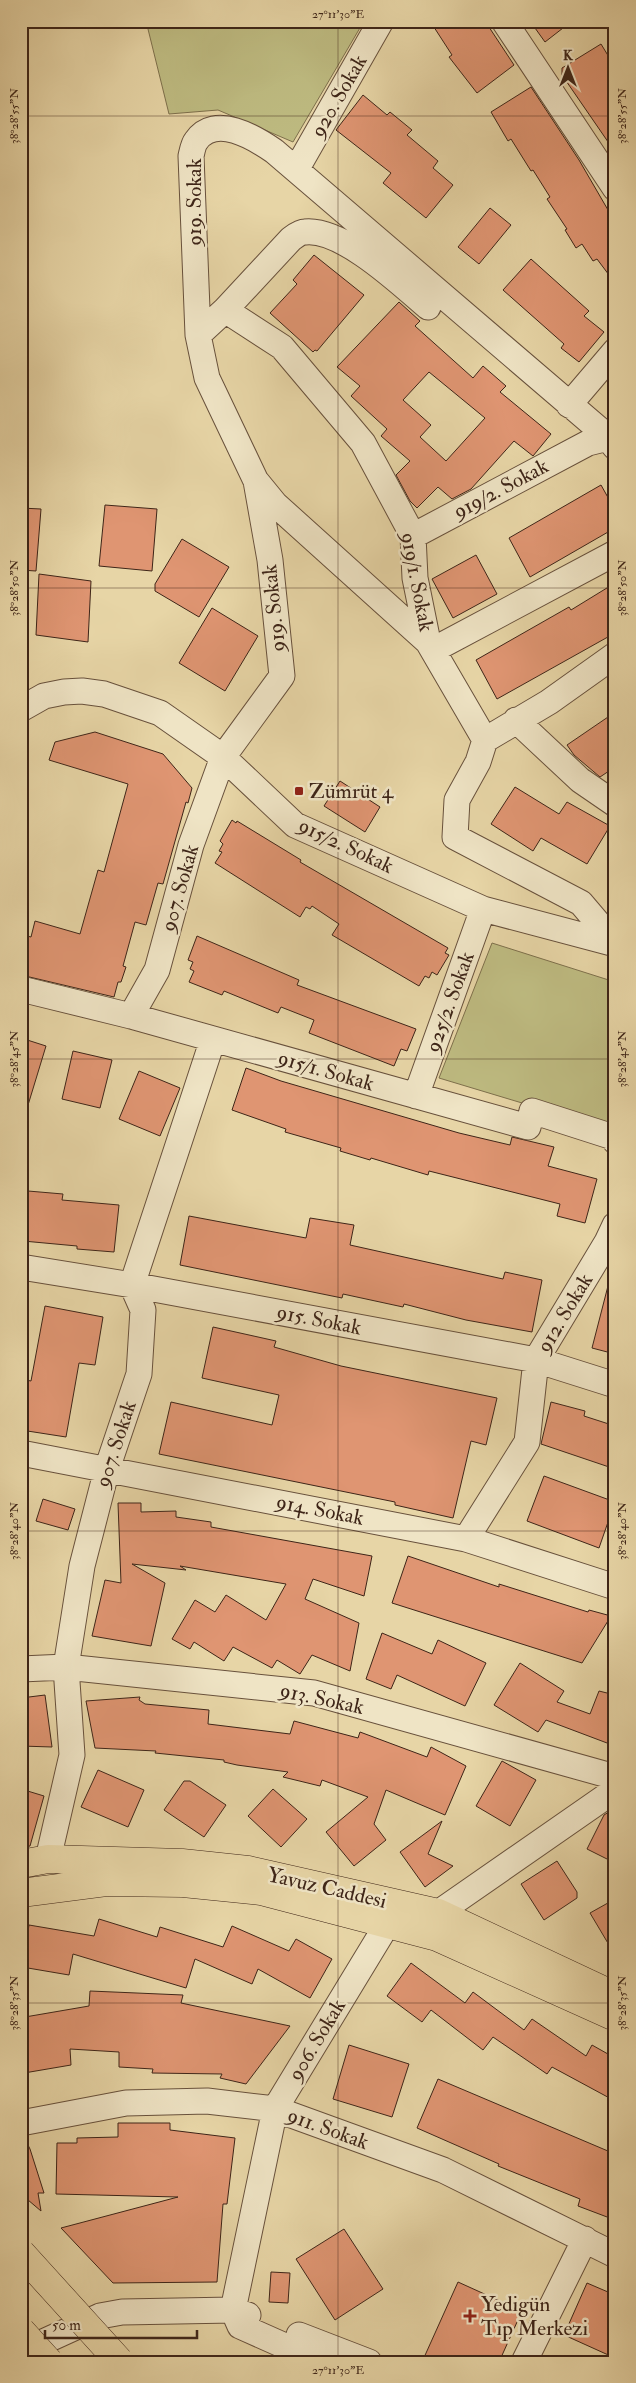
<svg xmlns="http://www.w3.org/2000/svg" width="636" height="2383" viewBox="0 0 636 2383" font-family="'IM FELL Double Pica',serif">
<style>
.green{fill:#bebb81;stroke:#7e704c}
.building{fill:#df9572;stroke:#3e2518;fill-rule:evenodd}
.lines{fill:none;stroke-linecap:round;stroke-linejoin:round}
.minor-casing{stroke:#68513c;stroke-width:27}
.major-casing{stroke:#3e2518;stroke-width:29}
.minor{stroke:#efe4c5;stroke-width:25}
.major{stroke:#e7d5a6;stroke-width:28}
.highway-bridge-casing{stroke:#3e2518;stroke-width:29;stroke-linecap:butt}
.highway-bridge{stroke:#e7d5a6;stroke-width:28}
.ticks{fill:none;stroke:#3e2518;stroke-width:1;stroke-opacity:0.45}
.poi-dot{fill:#8f2418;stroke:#efe4c5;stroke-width:2}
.labels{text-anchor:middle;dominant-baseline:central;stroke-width:5;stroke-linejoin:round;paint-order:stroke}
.street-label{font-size:21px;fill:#3e2518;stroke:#efe4c5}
.poi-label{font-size:21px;fill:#3e2518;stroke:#efe4c5;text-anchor:start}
.neatline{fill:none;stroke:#3e2518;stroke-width:2}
.ticks-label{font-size:12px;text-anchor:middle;fill:#3e2518}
</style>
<rect width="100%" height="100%" fill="#e7d5a6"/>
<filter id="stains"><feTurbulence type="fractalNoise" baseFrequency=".004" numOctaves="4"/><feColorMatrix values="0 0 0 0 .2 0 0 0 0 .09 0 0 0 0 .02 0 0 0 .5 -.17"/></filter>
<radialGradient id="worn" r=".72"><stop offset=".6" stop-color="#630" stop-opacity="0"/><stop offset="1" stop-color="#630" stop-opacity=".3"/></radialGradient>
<!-- green -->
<path class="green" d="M146 21H364L293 142 218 110 169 114Z
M492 943 615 982V1131L439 1078Z"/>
<!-- building -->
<path class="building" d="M430 21H485L514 65 477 93 449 57 452 55Z
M530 21H572L545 42Z
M601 44 615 67V152L562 75V68Z
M531 87 579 160 615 222V283L597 259 593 261 582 244 576 248 565 230 567 229 547 199 550 197 533 170 531 171 511 139 508 141 491 112Z
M363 95 387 115 390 112 412 130 407 135 438 161 433 168 453 185 426 218 383 183 391 173 336 130Z
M490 208 511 225 479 264 458 247Z
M314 255 364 295 317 351 315 350 313 352 270 313 297 284 293 280Z
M531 259 589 311 584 316 604 332 579 362 561 348 564 344 503 290Z
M399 302 420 321 415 326 473 378 483 366 506 386 500 392 551 434 533 456 514 441 471 489 452 499 438 487 417 508 410 501 396 475 410 461 381 436 387 429 351 396 360 386 337 367ZM429 372 485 418 446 461 420 437 431 425 403 400Z
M601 485 615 510V528L530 577 509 538Z
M105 505 157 509 152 571 99 566Z
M21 508 41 509 36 571 21 570Z
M182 539 229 567 199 617 155 591V584Z
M476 555 497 594 453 618 432 579Z
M39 574 91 581 88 642 36 635Z
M615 583V633L497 699 476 660 569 607 571 610Z
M212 608 258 636 225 691 179 663Z
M608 717 615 726V767L600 777 574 755 567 745Z
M95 732 163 754 192 788 188 803 186 802 163 884 158 883 146 925 135 922 123 966 126 967 121 982H118L114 997 21 975 26 954 22 953 27 936 31 937 35 921 80 934 98 870 104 872 128 784 49 760 55 742Z
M340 781 380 807 365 832 324 806Z
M515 787 559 814 567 802 610 826 587 864 541 838 533 851 491 824Z
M232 820 236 823 237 821 301 860 300 862 448 948 445 953 449 955 437 975 432 972 429 978 425 976 419 986 332 935 339 924 312 906 310 909 306 907 300 917 215 863 222 852 219 851 223 844 220 841Z
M197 936 299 980 297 985 416 1029 407 1051 401 1049 394 1066 309 1033 314 1020 281 1007 278 1013 224 991 222 995 189 982 194 971 190 969 193 962 188 960Z
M21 1038 46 1046 25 1115 21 1114Z
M73 1051 112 1060 100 1108 62 1099Z
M246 1068 281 1081 459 1133 510 1145 512 1137 554 1147 548 1166 597 1179 585 1223 557 1216 560 1204 429 1171 428 1175 371 1158 370 1160 340 1151 341 1148 285 1132 286 1129 232 1110Z
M139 1071 180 1088 160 1136 119 1119Z
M28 1191 63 1194 62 1200 119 1205 114 1252 77 1249V1246L23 1241Z
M189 1216 306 1238 310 1218 354 1225 350 1245 503 1279 505 1272 542 1280 532 1332 466 1320 404 1304 403 1307 343 1294 342 1298 180 1265Z
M609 1282 615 1283V1354L592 1348Z
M45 1306 103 1317 95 1365 79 1363 66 1437 21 1430V1379L31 1381Z
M213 1327 276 1341 274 1347 341 1366 497 1398 486 1445 471 1441 453 1518 395 1505V1502L159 1454 171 1402 272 1425 279 1395 202 1378Z
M551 1402 585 1411 584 1416 615 1426V1469L541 1444Z
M544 1476 615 1502 599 1548 527 1521Z
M43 1499 75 1509 68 1530 36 1521Z
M118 1503H141V1512L176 1511V1517L211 1522V1527L372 1556 364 1596 313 1579 305 1599 359 1623 350 1671 312 1655 300 1674 277 1660 272 1668 233 1647 224 1661 194 1642 190 1649 172 1639 195 1600 215 1612 226 1595 266 1620 286 1584 180 1566 186 1570 132 1564 165 1583 151 1646 92 1636 105 1580 121 1583Z
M408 1556 499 1587V1584L588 1612 589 1610 611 1616 582 1663 392 1603Z
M382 1633 432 1654 438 1640 486 1663 465 1706 397 1675 391 1689 366 1679Z
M520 1663 564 1691 557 1702 590 1714 599 1691 615 1695V1746L546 1720 538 1732 494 1705Z
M45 1695 52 1747 21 1746V1698Z
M140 1697 139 1700 145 1704 209 1710 208 1724 290 1734 294 1721 358 1738 360 1732 427 1757 431 1747 466 1766 445 1815 386 1790 374 1824 386 1840 354 1866 326 1832 368 1797 322 1780 320 1786 283 1777 288 1772 237 1765 224 1762V1760L155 1753 156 1751 95 1748 86 1701Z
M502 1761 536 1780 510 1826 476 1806Z
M98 1770 144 1790 128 1827 81 1807Z
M184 1781H190L226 1805 204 1837 164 1810Z
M21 1789 44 1796 30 1846 21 1848Z
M273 1789 307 1819 281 1847 248 1816Z
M615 1808V1863L587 1849 604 1815Z
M442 1821 428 1854 453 1866 425 1887 400 1852Z
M557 1861 577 1892V1898L544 1920 521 1884Z
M615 1899V1955L590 1913Z
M99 1919 157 1937 160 1927 223 1947 232 1926 289 1951 296 1939 332 1959 310 1998 258 1969 252 1984 195 1959 186 1988 73 1954 69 1975 22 1967 29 1925 94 1936Z
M411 1963 465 2003 473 1992 524 2030 532 2019 586 2056 592 2045 615 2058V2101L552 2067 547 2074 493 2037 483 2050 431 2010 422 2022 387 1996Z
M90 1991 183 1995 181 2003 290 2026 246 2084 220 2078 222 2074 152 2073 153 2069 119 2067V2052L70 2049 71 2065 24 2073 21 2040 28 2038 25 2017 89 2006Z
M349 2045 409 2064 392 2117 333 2099Z
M438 2079 615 2154V2220L578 2206 580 2199 498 2166 499 2164 417 2128Z
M118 2123H170V2130L235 2138 227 2204H223L217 2282 113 2283 61 2228 178 2197 56 2194 57 2143H77V2138L118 2137Z
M21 2137H24L30 2149 44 2193H38L41 2211 21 2194Z
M344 2229 383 2289 335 2320 296 2259Z
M271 2272 290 2273 288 2303 269 2302Z
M458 2282 522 2311 499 2362H422Z
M587 2283 615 2295V2358L564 2335Z"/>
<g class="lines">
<defs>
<path id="minor" d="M504 21 615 188
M296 170 381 21
M225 310 291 239C295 236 300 232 305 232 342 228 400 283 428 307
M198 335 225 310 282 347 363 443 413 536 415 578 428 642 485 740 478 762 457 800 455 837 581 903 615 943
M569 405 615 351
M257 482 275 504 428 642
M413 536 588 443 608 438 615 447
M433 650 615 553
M21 709 44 696 64 692 82 691 104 694 160 713 223 757 295 825 483 909 615 944
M516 720 580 780 615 804
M485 740 549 702 615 655
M21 989 131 1016 528 1127 532 1111 613 1137 615 1141
M131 1016 157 970 191 845 223 757 282 676 270 560 256 481 207 378 198 335 191 156C192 152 193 145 196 141 215 113 255 138 274 151L615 443
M416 1096 483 909
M21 1267 132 1285 536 1360 615 1385
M21 1453 466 1539 615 1587
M466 1539 527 1442 536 1360 607 1242 615 1225
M21 1669 66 1667 314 1693 615 1777
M48 1859 72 1755 66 1667 82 1566 107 1469 139 1374 143 1310 132 1285 213 1039
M438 1913 615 1790
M21 2123 126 2103 207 2101 275 2109 443 2170 615 2255
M299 2335 369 2362
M21 2352 100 2316 122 2312 233 2310 248 2315
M321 2362 240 2326 233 2310 275 2109 388 1923
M524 2362 585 2239"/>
<path id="major" d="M21 1864 48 1859 182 1863 248 1870 438 1913 615 1996
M21 1893 106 1882 183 1883 261 1891 437 1937 615 2017"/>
</defs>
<!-- minor casing -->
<use href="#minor" class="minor-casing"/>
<!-- major casing -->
<use href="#major" class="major-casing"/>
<!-- minor -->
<use href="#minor" class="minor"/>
<!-- major -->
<use href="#major" class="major"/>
<defs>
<path id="highway-bridge" d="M21 2253 119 2361
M21 2331 49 2362"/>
</defs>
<!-- highway-bridge casing -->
<use href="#highway-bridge" class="highway-bridge-casing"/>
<!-- highway-bridge -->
<use href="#highway-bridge" class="highway-bridge"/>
</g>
<!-- ticks -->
<path class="ticks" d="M338 21V2362M21 116H615M21 588H615M21 1059H615M21 1531H615M21 2003H615"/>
<!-- markers -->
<g class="poi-dot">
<rect x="294" y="786" width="10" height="10" rx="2.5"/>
<path d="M467.5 2308.5h5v5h5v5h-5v5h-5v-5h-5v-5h5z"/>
</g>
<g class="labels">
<!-- street labels -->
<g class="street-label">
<text transform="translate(339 96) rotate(-60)">920. Sokak</text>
<text transform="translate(194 202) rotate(-90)">919. Sokak</text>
<text transform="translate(501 489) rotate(-28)">919/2. Sokak</text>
<text transform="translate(417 582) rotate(79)">919/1. Sokak</text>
<text transform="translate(274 608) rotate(-96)">919. Sokak</text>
<text transform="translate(346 846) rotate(25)">915/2. Sokak</text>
<text transform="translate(180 888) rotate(-74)">907. Sokak</text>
<text transform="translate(450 1002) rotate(-70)">925/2. Sokak</text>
<text transform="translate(326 1071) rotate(16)">915/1. Sokak</text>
<text transform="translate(565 1313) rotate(-59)">912. Sokak</text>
<text transform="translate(319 1320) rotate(11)">915. Sokak</text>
<text transform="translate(116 1444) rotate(-72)">907. Sokak</text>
<text transform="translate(320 1510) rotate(11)">914. Sokak</text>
<text transform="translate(322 1699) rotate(12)">913. Sokak</text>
<text transform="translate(327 1888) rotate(13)">Yavuz Caddesi</text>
<text transform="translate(317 2040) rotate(-59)">906. Sokak</text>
<text transform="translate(328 2129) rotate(20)">911. Sokak</text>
</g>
<!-- poi labels -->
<g class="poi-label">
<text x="309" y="791">Zümrüt 4</text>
<text x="481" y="2304">Yedigün<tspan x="481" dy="24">Tıp Merkezi</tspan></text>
</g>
</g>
<!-- margin -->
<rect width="636" height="2383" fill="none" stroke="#e7d5a6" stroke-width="55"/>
<!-- north arrow -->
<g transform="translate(568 68)" stroke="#efe4c5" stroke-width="4" paint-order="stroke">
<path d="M0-4L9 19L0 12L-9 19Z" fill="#3e2518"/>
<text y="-8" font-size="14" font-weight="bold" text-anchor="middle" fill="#3e2518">K</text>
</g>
<!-- scale -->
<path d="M45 2330v8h152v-8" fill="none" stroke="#3e2518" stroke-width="2.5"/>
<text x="52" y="2330" font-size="15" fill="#3e2518" stroke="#efe4c5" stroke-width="4" paint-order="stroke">50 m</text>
<rect x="28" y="28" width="580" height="2328" class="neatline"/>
<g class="ticks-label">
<text x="338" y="18">27°11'30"E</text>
<text transform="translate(14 116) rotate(-90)" y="4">38°28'55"N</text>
<text transform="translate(622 116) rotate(-90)" y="4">38°28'55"N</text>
<text transform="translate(14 588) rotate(-90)" y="4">38°28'50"N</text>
<text transform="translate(622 588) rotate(-90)" y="4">38°28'50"N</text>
<text transform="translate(14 1059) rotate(-90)" y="4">38°28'45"N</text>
<text transform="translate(622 1059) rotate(-90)" y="4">38°28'45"N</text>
<text transform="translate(14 1531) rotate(-90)" y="4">38°28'40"N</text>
<text transform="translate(622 1531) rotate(-90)" y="4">38°28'40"N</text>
<text transform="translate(14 2003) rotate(-90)" y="4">38°28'35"N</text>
<text transform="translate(622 2003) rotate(-90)" y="4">38°28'35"N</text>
<text x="338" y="2374">27°11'30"E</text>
</g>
<rect width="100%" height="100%" filter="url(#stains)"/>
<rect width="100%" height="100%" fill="url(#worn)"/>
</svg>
